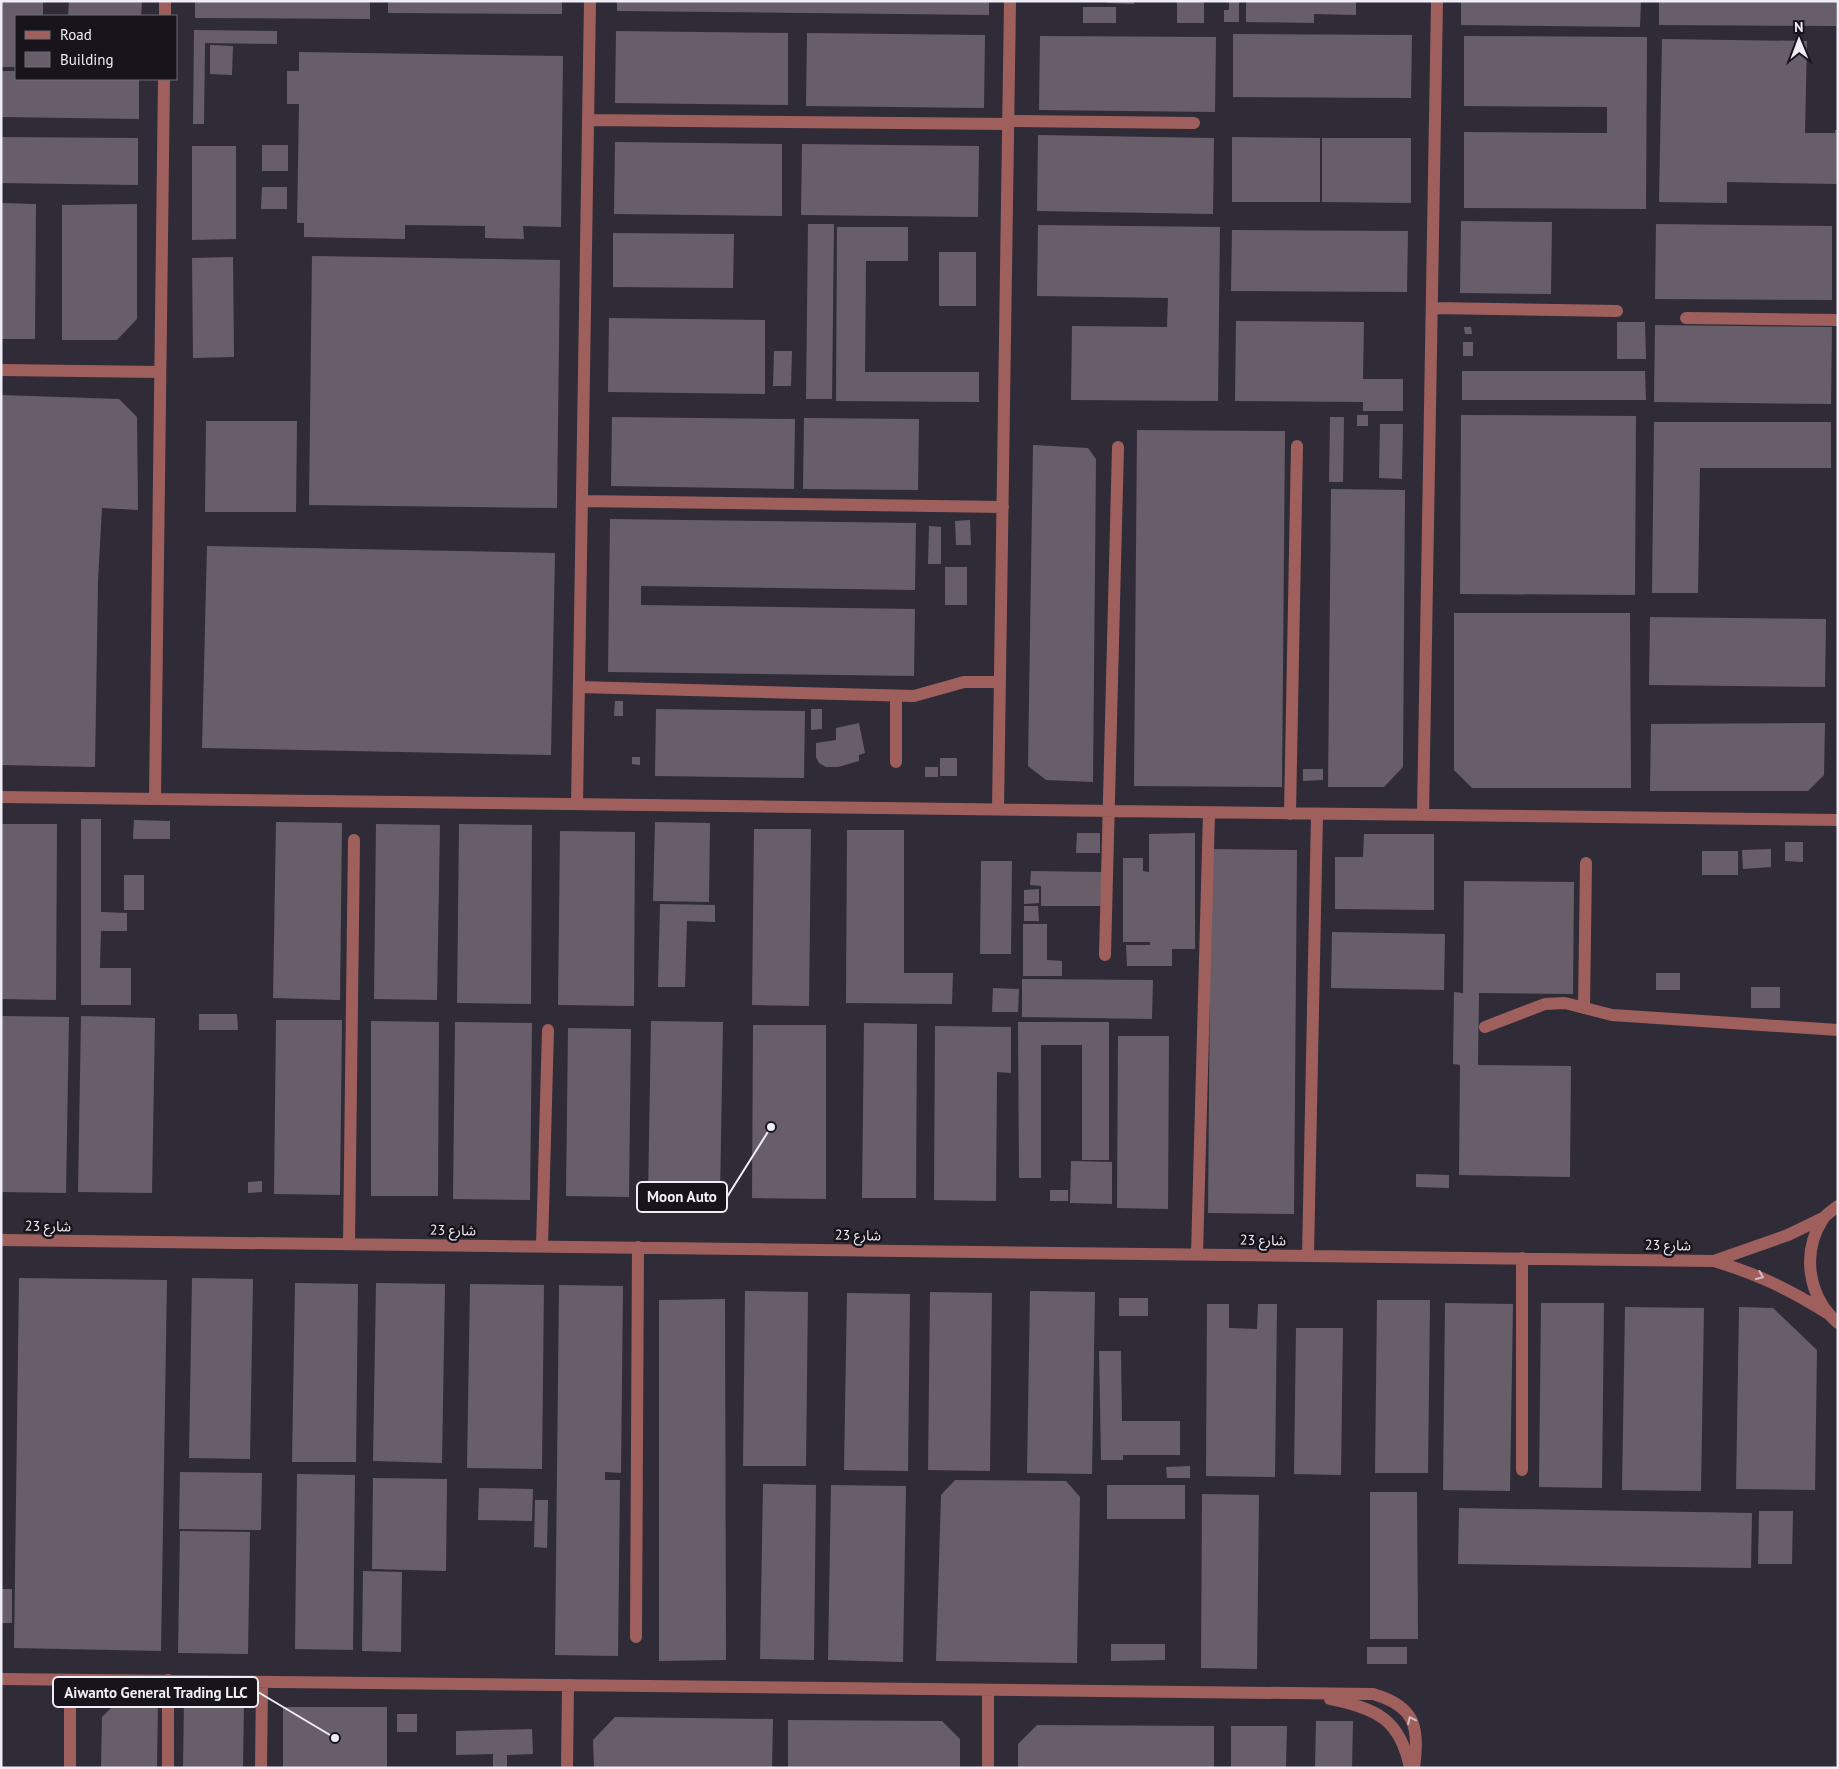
<svg xmlns="http://www.w3.org/2000/svg" width="1839" height="1769" viewBox="0 0 1839 1769" font-family="'PT Sans','Noto Sans Arabic',sans-serif">
<style>
.building{fill:#685e6a}
.lines{fill:none;stroke-linecap:round;stroke-linejoin:round}
.minor{stroke:#9f605d;stroke-width:12}
.oneway{stroke:#d3bcc0}
.labels{text-anchor:middle;dominant-baseline:central;stroke-width:5;stroke-linejoin:round;paint-order:stroke}
.street-label{font-size:14px;fill:#efeef6;stroke:#17151b}
.leader{fill:none;stroke:#efeef6;stroke-width:2}
.callout-dot{fill:#efeef6;stroke:#17151b;stroke-width:2}
.callout{fill:#17151b;stroke:#efeef6;stroke-width:2}
.callout-label{font-size:15px;text-anchor:middle;font-weight:bold;fill:#efeef6}
</style>
<rect width="100%" height="100%" fill="#2f2c38"/>
<!-- building -->
<path class="building" d="M1 1H43V16H16V67H1Z
M69 1H142L141 16H68Z
M195 1H370V19L195 18Z
M388 1H562V14L388 13Z
M617 1H989V15L617 11Z
M1107 1H1134V4L1107 3Z
M1177 1H1204V23H1177Z
M1229 1H1239V22H1224V10H1229Z
M1246 1H1356V15L1314 14V23L1246 22Z
M1461 1H1641L1640 27 1461 25Z
M1659 1H1836V26L1659 25Z
M1083 7H1116V23H1083Z
M194 30 277 31V44L205 43 204 124H193Z
M616 31 788 33V105L615 103Z
M807 33 985 35 984 108 806 106Z
M1233 34 1412 35 1411 98 1233 97Z
M1040 36 1216 37 1215 112 1039 110Z
M1464 36 1647 37 1646 209 1464 208V132L1607 133V107L1464 106Z
M1662 39 1807 41 1805 133H1835V130H1838V184L1727 182V203L1659 202Z
M210 45 233 46 232 75 210 74Z
M299 52 563 56 561 227 523 226 524 239 485 238V226L405 225V239L304 237V223H297L299 104H287V71H299Z
M1 71H16V79H139V119L1 117Z
M1038 135 1214 138 1213 214 1037 211Z
M1 137 138 138V185L1 183Z
M1232 137 1320 138V202H1232Z
M1322 138H1411V203L1322 202Z
M615 142 782 144V216L614 214Z
M802 144 979 146 978 217 801 215Z
M262 145H288V171H262Z
M192 146H236V239L192 240Z
M262 187H287V209H261Z
M1 203 36 204 35 339H1Z
M137 204V319L117 340H62V205Z
M1461 221 1552 222 1551 294 1460 293Z
M808 224H834L832 399H806Z
M1656 224 1832 226V300L1655 299Z
M1038 225 1220 227 1218 401 1071 400 1072 326 1167 327 1168 298 1037 296Z
M837 227H908V261H866L865 372H979V402L836 401Z
M1232 230 1408 231 1407 292 1231 291Z
M613 233 734 234 733 288 613 287Z
M939 252H976V306H939Z
M312 256 560 260 557 508 309 505Z
M233 257 234 357 193 358 192 258Z
M609 318 765 320V394L608 392Z
M1236 321 1364 322 1363 379H1403V411H1363V402L1235 401Z
M1617 322H1645L1646 359H1617Z
M1655 325 1832 327 1831 404 1654 402Z
M1464 327H1471L1472 334H1465Z
M1463 342H1473V356H1463Z
M774 351H792L791 386H773Z
M1462 371H1645L1646 400H1462Z
M1 395 119 399 137 417 138 510 102 508 98 581 95 767 1 765Z
M1357 415H1368V426H1357Z
M1461 415 1636 416 1635 595 1460 594Z
M612 417 795 419 794 489 611 486Z
M1330 417H1344L1343 482H1329Z
M804 418 919 419 918 490 803 489Z
M206 421H297L296 512H205Z
M1654 422H1831V468H1700L1698 593H1652Z
M1380 424H1403L1402 479 1379 478Z
M1137 430 1285 431 1282 787 1134 786Z
M1033 445 1088 448 1096 459 1093 782 1046 780 1028 766Z
M1331 489 1405 490 1403 767 1384 787H1328Z
M610 519 916 523 915 590 641 586V605L915 609 914 676 608 672Z
M970 520 971 545H956L955 521Z
M929 526 941 527V564H928Z
M207 546 555 553 551 755 202 748Z
M945 567H967V605H945Z
M1454 613H1630L1631 788H1472L1454 770Z
M1650 617 1826 619 1825 687 1649 685Z
M615 701H623V716H614Z
M656 709 805 711 804 778 655 776Z
M811 709H822V729L811 730Z
M859 723 865 753 859 755V761L838 767H826L819 763 816 757V743L836 740V728Z
M1825 723 1824 775 1808 791H1650L1651 724Z
M632 757H640V765L632 764Z
M940 758H957V776H940Z
M925 767H938V777H925Z
M1303 769H1323V780L1303 781Z
M81 819H101V912L127 913V931H101L100 968H131V1005H81Z
M134 820 170 821V839H133Z
M276 822 342 823 340 1000 273 998Z
M655 822 710 823 709 902 653 901Z
M1 824H57L56 1000 1 999Z
M376 824 440 825 437 1000 374 999Z
M459 824 532 825 531 1004 457 1003Z
M754 829H811L809 1006 752 1005Z
M847 830H904V973H953L952 1004 846 1003Z
M560 831 635 832 634 1006 558 1005Z
M1077 833H1100V853H1076Z
M1195 833V949H1172V966H1127L1126 945H1150V942H1123V858H1143V871L1149 872V834Z
M1364 834H1434V910L1335 909V857H1363Z
M1785 842H1803V862L1785 861Z
M1211 849 1297 850 1294 1214 1208 1213Z
M1771 849V867L1743 869 1742 850Z
M1702 851H1738V875H1702Z
M981 861H1012L1011 954H980Z
M1031 871 1102 872 1101 906H1041V886L1030 885Z
M124 875H144V910H124Z
M1464 881 1574 882 1573 994 1479 993 1478 1065 1571 1066 1570 1177 1459 1175 1460 1065 1453 1064 1454 992 1463 993Z
M1039 889V903L1024 904V890Z
M660 904 715 905V922L687 921 685 987H658Z
M1024 906H1038L1039 921H1024Z
M1023 924H1047V960L1062 961V976H1023Z
M1332 932 1445 934 1444 990 1331 988Z
M1656 973H1680V990H1656Z
M1022 979 1153 980 1152 1019 1022 1017Z
M1751 987H1780V1008H1751Z
M993 988 1019 989 1018 1012H992Z
M199 1014H237L238 1030H199Z
M1 1016 69 1017 66 1193 1 1192Z
M81 1016 155 1018 152 1193 78 1192Z
M276 1020H342L340 1195 274 1194Z
M371 1021 439 1022 438 1196H371Z
M651 1021 723 1022 720 1199 648 1198Z
M455 1022 532 1023 530 1200 453 1199Z
M1018 1022H1109V1160H1082V1045H1041V1178H1019Z
M864 1023 917 1024 916 1198H862Z
M753 1025H826V1199L752 1198Z
M935 1026 1011 1027V1073L997 1072 996 1201 934 1200Z
M568 1028 631 1029 629 1197 566 1196Z
M1118 1036H1169L1168 1209 1117 1208Z
M1071 1161 1112 1162V1204L1070 1203Z
M1416 1174 1449 1175V1188L1416 1187Z
M262 1181V1192L248 1193V1182Z
M1050 1190H1068V1201H1050Z
M19 1278 167 1280 161 1651 14 1648Z
M192 1278 253 1279 250 1459 189 1458Z
M295 1283 358 1284 356 1462H292Z
M376 1283 445 1284 442 1463 373 1461Z
M470 1284 544 1285 542 1469 467 1468Z
M559 1285 623 1286 621 1473 605 1472V1480H620L618 1656 555 1655Z
M745 1291 808 1292 806 1466H743Z
M1030 1291 1095 1292 1092 1474 1027 1473Z
M930 1292 992 1293 990 1471 928 1470Z
M847 1293 910 1294 908 1471 844 1470Z
M1119 1298H1148V1316H1119Z
M725 1299 726 1660 659 1661V1300Z
M1377 1300H1430L1428 1473H1375Z
M1445 1303 1513 1304 1510 1491 1443 1490Z
M1541 1303H1604L1602 1488 1539 1487Z
M1207 1304H1229V1328L1257 1329 1258 1304H1277L1275 1477 1206 1476Z
M1625 1307 1704 1308 1701 1491 1622 1490Z
M1739 1307 1773 1308 1817 1350 1815 1490 1736 1489Z
M1296 1328H1343L1341 1475 1294 1474Z
M1099 1351H1121L1122 1421H1180V1455H1123V1460H1101Z
M1190 1466V1478H1167L1166 1467Z
M180 1472 262 1473 261 1530 179 1529Z
M297 1474 355 1475 353 1650 295 1649Z
M373 1478 447 1479 446 1571 372 1569Z
M955 1480 1066 1481 1080 1497 1077 1663 936 1661 941 1495Z
M763 1484 816 1485 814 1660 760 1659Z
M831 1485 906 1486 903 1662 828 1660Z
M1107 1485H1185V1519H1107Z
M479 1488 533 1489 532 1521 478 1520Z
M1370 1492H1417L1418 1639H1370Z
M1202 1494 1259 1495 1257 1669 1201 1668Z
M535 1500H548L547 1548 534 1547Z
M1459 1508 1752 1513 1751 1568 1458 1564Z
M1759 1511H1793L1792 1564H1758Z
M180 1531 250 1532 248 1654 178 1653Z
M363 1571 402 1572 401 1652 362 1651Z
M1 1589H12V1623H1Z
M1111 1644H1165V1660L1111 1661Z
M1367 1647H1407V1664H1367Z
M121 1698 158 1699 157 1768H101L102 1717Z
M184 1701 244 1702 243 1768H183Z
M283 1707H387V1768H283Z
M397 1714H417V1732H397Z
M615 1717 773 1719 772 1768H594L593 1740Z
M788 1720 942 1721 960 1739V1768H788Z
M1316 1721H1353L1352 1768H1315Z
M1037 1725 1214 1726V1768H1018V1744Z
M1231 1726H1287L1286 1768H1231Z
M532 1729 533 1754 507 1755V1768H493V1754L456 1755V1731Z"/>
<g class="lines">
<!-- minor -->
<path class="minor" d="M165 16V1
M588 120 1008 124
M1009 121 1194 123
M1432 308 1617 311
M1686 318 1838 320
M1 370 160 372
M582 501 1003 507
M579 687 914 696 964 682H1000
M896 762V696
M1 797 1838 820
M155 799 164 79
M577 804 590 1
M998 809 1010 1
M1290 814 1297 446
M1423 815 1437 1
M1105 955 1118 447
M1584 1008 1586 863
M1485 1027 1545 1004 1565 1003 1612 1015 1838 1030
M1838 1206C1833 1210 1826 1214 1823 1219 1801 1253 1808 1297 1838 1323
M1 1240 1714 1261C1757 1274 1789 1289 1827 1313
M349 1244 354 840
M542 1246 548 1030
M1197 1254 1209 813
M1308 1255 1317 814
M1714 1261 1788 1235 1823 1218
M1522 1470V1258
M636 1637 638 1247
M1 1679 1373 1694C1415 1706 1420 1727 1414 1768
M1330 1699C1376 1709 1400 1718 1410 1768
M70 1768V1680
M168 1768V1680
M261 1768 262 1682
M567 1768 568 1685
M988 1768V1691"/>
</g>
<!-- one-way arrows -->
<defs><path id="oneway-chevron" d="M-2-3.5L2.5 0L-2 3.5" fill="none" stroke-width="1.6" stroke-linecap="round" stroke-linejoin="round" transform="scale(1.25)"/></defs>
<g class="oneway">
<use href="#oneway-chevron" transform="translate(1760 1276) rotate(24)"/>
<use href="#oneway-chevron" transform="translate(1411 1720) rotate(-116)"/>
</g>
<g class="labels">
<!-- street labels -->
<g class="street-label">
<text transform="translate(48 1226) rotate(1)">شارع 23</text>
<text transform="translate(453 1230) rotate(1)">شارع 23</text>
<text transform="translate(858 1235) rotate(1)">شارع 23</text>
<text transform="translate(1263 1240) rotate(1)">شارع 23</text>
<text transform="translate(1668 1245) rotate(1)">شارع 23</text>
</g>
</g>
<!-- callouts -->
<path class="leader" d="M771 1127L727 1197M335 1738L258 1692"/>
<g class="callout-dot">
<circle cx="771" cy="1127" r="5"/>
<circle cx="335" cy="1738" r="5"/>
</g>
<g class="callout">
<rect x="637" y="1182" width="90" height="30" rx="5"/>
<rect x="53" y="1677" width="205" height="30" rx="5"/>
</g>
<g class="callout-label">
<text x="682" y="1202">Moon Auto</text>
<text x="156" y="1698">Aiwanto General Trading LLC</text>
</g>
<!-- border -->
<rect width="1839" height="1769" fill="none" stroke="#efeef6" stroke-width="5"/>
<!-- legend -->
<rect x="15" y="15" width="162" height="65" fill="#17151b" stroke="#6d6c73"/>
<rect x="25" y="31" width="25" height="8" fill="#9f605d" stroke="#6d6c73"/>
<text x="60" y="40" font-size="15" fill="#efeef6">Road</text>
<rect x="25" y="52" width="25" height="15" fill="#685e6a" stroke="#6d6c73"/>
<text x="60" y="65" font-size="15" fill="#efeef6">Building</text>
<!-- north arrow -->
<g transform="translate(1799 40) rotate(359)" stroke="#17151b" stroke-width="4" paint-order="stroke">
<path d="M0-4L9 19L0 12L-9 19Z" fill="#efeef6"/>
<text y="-8" font-size="14" font-weight="bold" text-anchor="middle" fill="#efeef6">N</text>
</g>
</svg>
